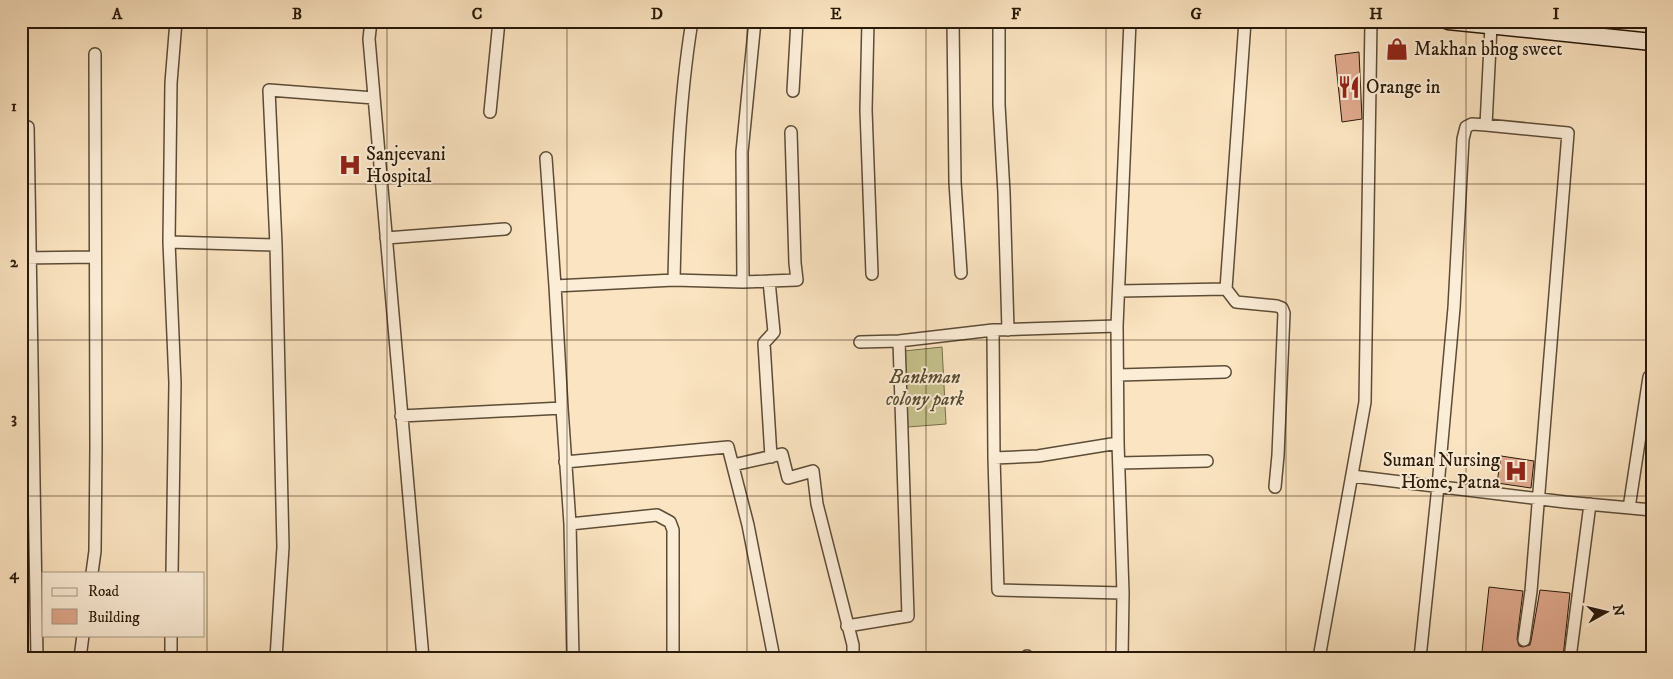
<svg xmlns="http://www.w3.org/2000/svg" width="1673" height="679" viewBox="0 0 1673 679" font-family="'IM FELL DW Pica',serif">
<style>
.green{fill:#c6c28d;stroke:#776e4a}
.building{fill:#e0a98e;stroke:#281907}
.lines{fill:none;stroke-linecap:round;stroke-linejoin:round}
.street-casing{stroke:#5d4c36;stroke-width:14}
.secondary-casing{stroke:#281907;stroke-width:19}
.street{stroke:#fcedd7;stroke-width:11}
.secondary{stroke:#fcedd7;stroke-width:16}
.grid{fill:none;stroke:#281907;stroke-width:1;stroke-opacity:0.55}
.labels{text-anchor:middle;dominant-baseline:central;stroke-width:4;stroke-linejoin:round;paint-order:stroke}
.poi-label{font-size:19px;fill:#281907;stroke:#fcedd7;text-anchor:start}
.park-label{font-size:19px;font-style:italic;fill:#574c2f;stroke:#fcedd7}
.neatline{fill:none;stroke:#281907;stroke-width:2}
.grid-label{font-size:16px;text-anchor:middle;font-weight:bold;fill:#281907}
</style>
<rect width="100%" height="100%" fill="#fbe4c1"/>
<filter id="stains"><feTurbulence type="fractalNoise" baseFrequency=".004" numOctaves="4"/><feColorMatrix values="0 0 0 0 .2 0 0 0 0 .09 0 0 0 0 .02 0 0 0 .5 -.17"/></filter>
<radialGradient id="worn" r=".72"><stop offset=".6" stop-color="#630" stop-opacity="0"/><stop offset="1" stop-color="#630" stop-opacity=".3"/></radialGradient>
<!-- green -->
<path class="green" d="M942 347 946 424 908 427 904 351Z"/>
<!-- building -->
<path class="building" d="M1359 52 1362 119 1342 122 1335 55Z
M1501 456 1534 461 1531 488 1497 483Z
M1489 587 1523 591 1517 639 1519 646 1523 647 1530 645 1531 641 1540 590 1570 593 1563 657 1513 653V655L1482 652Z"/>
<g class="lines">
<defs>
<path id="street" d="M371 21 369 39 423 658
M868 21 866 110 872 274
M953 21 955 182 961 273
M999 21V105L1004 193 1008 330
M1491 26 1486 125 1568 133 1531 591 1524 640
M793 91 797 21
M490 112 499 21
M28 127 37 658
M546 158 555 286
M386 238 505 229
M169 242 276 245
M21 258 95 257
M674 280C676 193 678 107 692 21
M769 281 774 332 764 343 771 457
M743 282 742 152 755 21
M1226 289 1236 302 1277 306 1282 308 1284 313 1278 455 1275 487
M1119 291 1226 289 1245 21
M1117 326 1118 443 1123 593 1122 658
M993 330 994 458 998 590 1123 593
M860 342 899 341 993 330 1117 326 1130 21
M1118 375 1225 372
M562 408 570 524 573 658
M401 416 562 408 555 286 674 280 743 282 797 280 795 263 791 132
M994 458 1038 456 1118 443
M565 462 728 447 748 525 774 658
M1119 463 1207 461
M733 465 782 454 788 478 813 471 817 504 853 645V658
M1352 476 1565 502 1652 510
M1629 508 1649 377
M570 524 657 515 670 522 673 530V658
M92 573 95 551 96 447 95 54
M172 573 175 383 169 242 171 83 176 21
M847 626 908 616 899 341
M80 658 83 635
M171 658V635
M276 658 283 547 276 245 269 90 374 98
M411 658H434
M1027 658V656
M1319 658 1365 402 1371 21
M1420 658 1438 486 1454 308 1463 139 1466 127 1472 124 1486 125
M1570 658 1590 504"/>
<path id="secondary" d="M1448 21 1652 42"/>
</defs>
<!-- street casing -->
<use href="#street" class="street-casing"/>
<!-- secondary casing -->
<use href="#secondary" class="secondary-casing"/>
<!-- street -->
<use href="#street" class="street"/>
<!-- secondary -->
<use href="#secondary" class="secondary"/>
</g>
<!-- grid -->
<path class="grid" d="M207 21V658M387 21V658M567 21V658M747 21V658M926 21V658M1106 21V658M1286 21V658M1466 21V658M21 184H1652M21 340H1652M21 496H1652"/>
<!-- icons -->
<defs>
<symbol id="shop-bare" viewBox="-9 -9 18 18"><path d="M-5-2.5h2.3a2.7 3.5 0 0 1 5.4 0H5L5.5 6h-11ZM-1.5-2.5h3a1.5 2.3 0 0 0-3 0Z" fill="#8f2418" stroke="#fcedd7" stroke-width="2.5" paint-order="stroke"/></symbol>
<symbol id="restaurant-bare" viewBox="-9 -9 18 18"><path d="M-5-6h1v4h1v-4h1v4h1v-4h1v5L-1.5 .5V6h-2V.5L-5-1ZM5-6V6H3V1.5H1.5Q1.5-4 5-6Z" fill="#8f2418" stroke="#fcedd7" stroke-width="2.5" paint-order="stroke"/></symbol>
<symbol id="hospital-bare" viewBox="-9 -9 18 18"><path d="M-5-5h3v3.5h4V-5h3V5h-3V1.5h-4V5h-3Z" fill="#8f2418" stroke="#fcedd7" stroke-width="2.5" paint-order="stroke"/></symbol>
</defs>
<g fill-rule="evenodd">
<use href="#shop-bare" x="1381" y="33" width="32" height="32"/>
<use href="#restaurant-bare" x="1333" y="71" width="32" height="32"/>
<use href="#hospital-bare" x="334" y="149" width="32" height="32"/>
<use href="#hospital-bare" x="1500" y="455" width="32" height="32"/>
</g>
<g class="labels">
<!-- poi labels -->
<g class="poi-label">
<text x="1414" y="49">Makhan bhog sweet</text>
<text x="1366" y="87">Orange in</text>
<text x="366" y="154">Sanjeevani<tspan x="366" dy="22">Hospital</tspan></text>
<text x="1500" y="460" text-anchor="end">Suman Nursing<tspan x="1500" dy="22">Home, Patna</tspan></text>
</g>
<!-- park labels -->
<g class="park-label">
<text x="925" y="377">Bankman<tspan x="925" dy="22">colony park</tspan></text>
</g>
</g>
<!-- margin -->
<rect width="1673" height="679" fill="none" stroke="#fbe4c1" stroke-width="55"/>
<!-- legend -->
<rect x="42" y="572" width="162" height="65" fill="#fcedd7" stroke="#a79884"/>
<rect x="52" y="588" width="25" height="8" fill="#fcedd7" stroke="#a79884"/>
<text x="88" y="596" font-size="15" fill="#281907">Road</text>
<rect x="52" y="609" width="25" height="15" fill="#e0a98e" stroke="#a79884"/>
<text x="88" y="622" font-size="15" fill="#281907">Building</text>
<!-- north arrow -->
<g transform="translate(1606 612) rotate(82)" stroke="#fcedd7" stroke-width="4" paint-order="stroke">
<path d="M0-4L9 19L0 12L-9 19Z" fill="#281907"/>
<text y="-8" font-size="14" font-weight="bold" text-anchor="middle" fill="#281907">N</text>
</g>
<rect x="28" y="28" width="1618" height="624" class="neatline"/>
<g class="grid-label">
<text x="117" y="19">A</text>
<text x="297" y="19">B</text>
<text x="477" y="19">C</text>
<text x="657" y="19">D</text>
<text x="836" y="19">E</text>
<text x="1016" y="19">F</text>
<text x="1196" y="19">G</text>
<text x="1376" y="19">H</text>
<text x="1556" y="19">I</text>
<text x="14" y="111">1</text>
<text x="14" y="267">2</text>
<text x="14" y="423">3</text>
<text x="14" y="579">4</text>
</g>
<rect width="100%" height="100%" filter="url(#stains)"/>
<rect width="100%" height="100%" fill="url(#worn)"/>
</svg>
